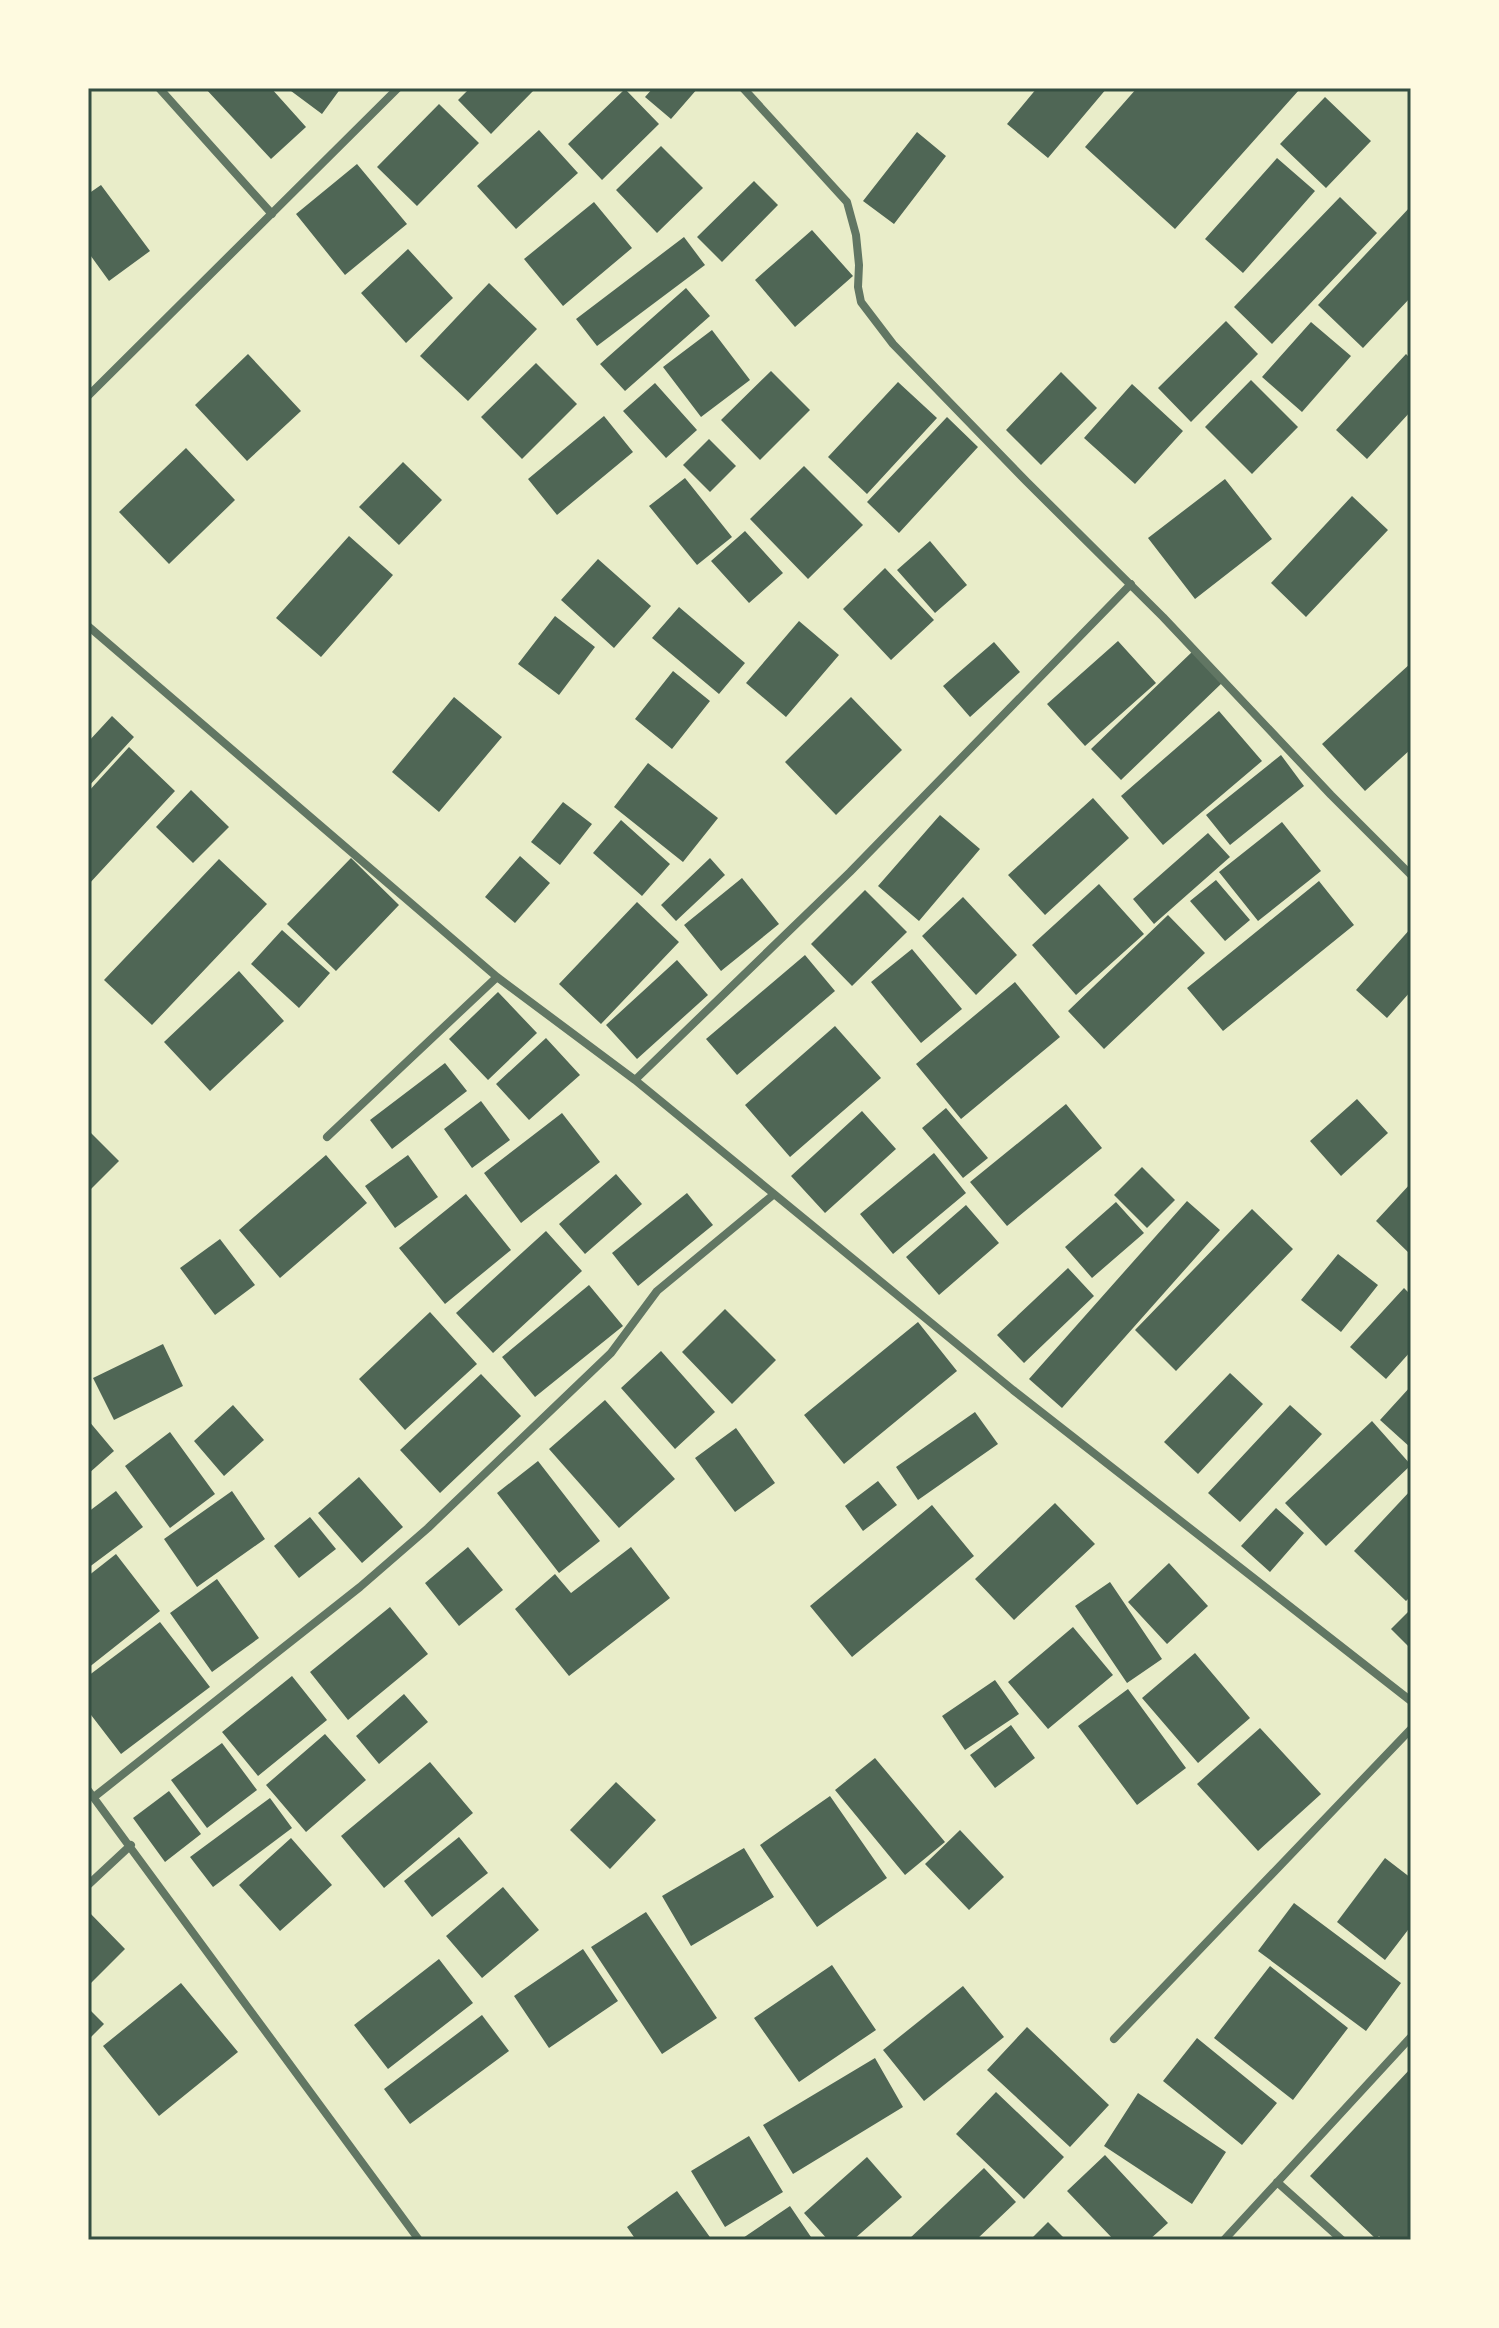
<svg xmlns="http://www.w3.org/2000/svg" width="1499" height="2328" viewBox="0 0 1499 2328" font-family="'Playfair Display',serif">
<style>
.building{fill:#4f6655}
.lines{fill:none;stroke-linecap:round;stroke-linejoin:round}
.minor{stroke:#617663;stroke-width:8}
.neatline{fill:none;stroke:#344e41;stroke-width:3}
</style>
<rect width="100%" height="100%" fill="#e9edc9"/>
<!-- building -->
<path class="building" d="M205 88H271L306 127 271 159Z
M287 88H341L322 114Z
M470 88H532L534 90 491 134 458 100Z
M653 88H698L671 119 645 97Z
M1037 88H1107L1048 158 1007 124Z
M1137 88H1296L1299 90 1175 229 1085 147Z
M625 89 659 124 602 180 568 144Z
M1325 97 1371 141 1326 188 1280 144Z
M439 104 479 143 417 206 377 167Z
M539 130 578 173 516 229 477 186Z
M917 132 946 156 894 224 863 201Z
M661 146 703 188 657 233 616 190Z
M1277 158 1315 191 1243 273 1205 239Z
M357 164 407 224 345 275 296 214Z
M754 181 778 205 722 262 697 237Z
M101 185 150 251 109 281 88 252V194Z
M1340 197 1377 233 1272 344 1234 307Z
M594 202 632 248 563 306 524 259Z
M1411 206V297L1363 348 1318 305Z
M812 230 853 276 795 327 755 280Z
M684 237 705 265 597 346 576 319Z
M408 249 453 298 406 343 361 293Z
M489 283 537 329 468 401 420 356Z
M686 288 710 316 625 391 600 364Z
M1226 321 1258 354 1191 422 1158 388Z
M1311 322 1351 356 1302 412 1262 377Z
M712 330 750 380 701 417 663 367Z
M248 354 301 411 247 461 195 405Z
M1406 354 1411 359V411L1367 459 1336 430Z
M536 363 577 404 522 459 481 417Z
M771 371 810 410 760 460 721 420Z
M1061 372 1097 408 1041 465 1006 430Z
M1251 380 1298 427 1252 474 1205 427Z
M898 382 937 418 867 494 828 457Z
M655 383 697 430 666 458 623 411Z
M1132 384 1183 431 1135 484 1084 438Z
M604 416 633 452 557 515 528 479Z
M947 417 978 447 899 533 867 502Z
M709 439 736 466 710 492 683 465Z
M186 448 235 500 169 564 119 512Z
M403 462 442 500 399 545 359 507Z
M804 466 863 525 808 579 750 519Z
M685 478 732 537 697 565 649 506Z
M1225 479 1272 539 1195 599 1148 538Z
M1352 496 1388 530 1306 617 1271 583Z
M745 531 783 573 749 603 711 561Z
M349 536 393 575 321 657 276 618Z
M930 541 967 585 935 613 897 570Z
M598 559 651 606 614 648 561 600Z
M885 568 934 620 891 660 843 609Z
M679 607 745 663 719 694 652 638Z
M555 616 595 647 559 695 518 664Z
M799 621 839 655 786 717 746 683Z
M1118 641 1156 683 1085 746 1047 704Z
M994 642 1020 672 970 717 943 686Z
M1193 651 1223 682 1121 780 1091 749Z
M1411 663V749L1365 791 1322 744Z
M673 671 710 701 672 749 635 719Z
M454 697 502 737 439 812 392 772Z
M851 697 902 750 836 815 785 762Z
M1219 711 1262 761 1163 845 1121 796Z
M112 716 134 737 88 787V742Z
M129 747 175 791 88 885V792Z
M1281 755 1304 786 1230 845 1206 815Z
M648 763 718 818 683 862 614 807Z
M191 790 229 827 193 863 156 827Z
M1093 798 1129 838 1045 915 1008 875Z
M563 802 592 824 560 865 531 842Z
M940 815 980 849 919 921 878 886Z
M621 820 670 864 642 896 593 853Z
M1282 822 1321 871 1258 921 1219 872Z
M1208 833 1230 857 1154 924 1133 899Z
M520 856 550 883 515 923 485 897Z
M351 858 399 905 336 971 287 924Z
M710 858 725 875 676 921 661 905Z
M219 859 267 904 152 1025 104 980Z
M742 878 779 924 721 971 684 925Z
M1216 880 1250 920 1225 941 1190 901Z
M1319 881 1354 925 1223 1031 1187 988Z
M1099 884 1144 934 1076 995 1032 945Z
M865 890 907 932 852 986 811 944Z
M963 897 1017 955 976 995 922 936Z
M637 902 679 942 601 1024 559 984Z
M1168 915 1205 953 1104 1049 1068 1011Z
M1411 928V991L1387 1018 1356 990Z
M282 930 330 973 299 1008 251 964Z
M912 949 962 1009 921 1043 871 982Z
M805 955 835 991 737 1075 706 1039Z
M677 960 708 995 637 1059 606 1025Z
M239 971 284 1021 210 1091 164 1042Z
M1015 982 1060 1037 961 1119 916 1064Z
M498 992 537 1033 488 1080 449 1039Z
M835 1026 881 1078 790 1157 745 1105Z
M546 1038 580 1075 529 1120 496 1084Z
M445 1063 467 1091 392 1149 370 1120Z
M1357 1099 1388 1133 1341 1176 1310 1141Z
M481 1101 510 1140 472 1168 444 1129Z
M1066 1104 1102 1148 1007 1226 970 1182Z
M946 1108 988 1158 963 1178 922 1128Z
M862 1111 896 1149 825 1213 791 1176Z
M562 1113 600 1162 521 1223 484 1173Z
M88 1130 119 1161 88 1192Z
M934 1153 966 1193 893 1254 860 1214Z
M326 1155 367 1203 280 1278 239 1230Z
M408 1155 438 1197 395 1228 365 1186Z
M1142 1167 1175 1200 1147 1228 1114 1195Z
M616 1174 642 1204 585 1254 559 1224Z
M1411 1183V1255L1376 1221Z
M687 1193 713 1225 638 1286 612 1253Z
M466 1194 511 1250 445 1304 399 1248Z
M1187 1201 1220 1230 1062 1408 1029 1379Z
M1116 1202 1144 1233 1092 1278 1065 1247Z
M966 1205 999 1243 939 1295 906 1257Z
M1252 1209 1293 1249 1176 1371 1135 1330Z
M546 1231 582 1271 493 1353 456 1313Z
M220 1239 255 1285 215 1315 180 1268Z
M1338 1254 1378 1285 1341 1332 1301 1300Z
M1068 1268 1094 1296 1024 1363 997 1335Z
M589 1285 623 1326 535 1397 502 1357Z
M1404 1288 1411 1295V1351L1386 1379 1350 1347Z
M725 1309 776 1360 732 1404 682 1352Z
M430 1312 477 1364 405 1430 359 1379Z
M918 1322 957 1371 844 1464 804 1415Z
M163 1344 183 1386 114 1420 93 1378Z
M661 1351 715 1412 675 1449 621 1388Z
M1230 1373 1263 1404 1198 1474 1164 1442Z
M481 1374 521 1416 440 1493 400 1450Z
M1411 1386V1448L1380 1420Z
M605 1400 675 1479 619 1528 549 1449Z
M233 1405 264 1440 224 1476 194 1441Z
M1290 1405 1322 1434 1240 1522 1208 1493Z
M975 1412 998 1444 918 1500 896 1467Z
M88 1420 114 1451 88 1474Z
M1372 1421 1411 1465 1326 1546 1285 1503Z
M736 1428 775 1483 735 1512 695 1458Z
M170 1432 215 1494 170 1528 125 1466Z
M538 1461 600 1541 559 1573 497 1493Z
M359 1477 403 1527 362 1563 318 1513Z
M878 1481 897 1505 863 1531 845 1506Z
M1411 1490V1596L1406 1601 1354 1551Z
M116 1491 143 1527 88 1568V1512Z
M232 1491 265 1539 197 1587 164 1539Z
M1055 1503 1095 1544 1014 1620 975 1579Z
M932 1505 974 1556 852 1657 810 1606Z
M1276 1508 1304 1533 1270 1572 1241 1546Z
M310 1517 336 1549 299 1578 274 1546Z
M468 1547 503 1590 459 1626 425 1583Z
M631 1547 670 1598 569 1676 515 1609 555 1574 571 1593Z
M116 1554 160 1611 88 1668V1576Z
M1169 1563 1208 1606 1167 1644 1128 1602Z
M217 1579 259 1638 212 1672 170 1613Z
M1110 1582 1162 1659 1127 1683 1075 1606Z
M390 1607 428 1654 348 1720 310 1672Z
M1411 1609V1649L1391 1629Z
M160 1622 210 1687 121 1754 88 1711V1676Z
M1073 1627 1113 1675 1048 1729 1008 1682Z
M1195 1653 1250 1718 1198 1763 1142 1698Z
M292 1676 327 1720 258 1776 222 1732Z
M995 1680 1019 1714 965 1750 942 1716Z
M1128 1689 1186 1768 1137 1805 1078 1726Z
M404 1694 428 1722 379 1764 356 1736Z
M1011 1725 1035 1758 995 1788 970 1755Z
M1260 1728 1321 1794 1258 1851 1197 1784Z
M325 1734 366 1780 306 1832 266 1785Z
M222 1743 257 1790 207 1828 171 1780Z
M875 1758 945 1842 905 1875 835 1790Z
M430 1762 473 1813 384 1888 341 1836Z
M616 1782 656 1820 610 1869 570 1830Z
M169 1791 201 1834 165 1862 133 1818Z
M830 1796 887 1878 817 1927 760 1845Z
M270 1798 292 1828 213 1887 190 1857Z
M960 1830 1004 1877 969 1910 925 1864Z
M459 1837 488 1873 432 1917 404 1881Z
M291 1838 332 1885 280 1931 239 1885Z
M744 1848 774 1897 691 1946 662 1896Z
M1385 1858 1411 1878V1926L1385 1960 1337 1922Z
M503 1887 539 1930 482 1978 446 1936Z
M1294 1903 1401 1983 1366 2031 1258 1951Z
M88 1911 125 1949 88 1986Z
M646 1912 717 2018 662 2054 591 1947Z
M583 1949 618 2001 549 2048 514 1996Z
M439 1959 473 2003 388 2069 354 2025Z
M832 1965 876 2030 799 2082 754 2018Z
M1270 1966 1348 2028 1293 2100 1214 2038Z
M181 1983 238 2052 159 2116 103 2046Z
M963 1986 1004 2037 924 2101 883 2050Z
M88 2008 104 2024 88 2040Z
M482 2015 509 2051 410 2124 384 2089Z
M1027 2027 1109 2105 1070 2147 987 2070Z
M1197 2038 1277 2103 1242 2145 1163 2081Z
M875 2058 903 2107 793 2174 763 2125Z
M1411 2068V2240H1383L1379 2236 1376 2239 1310 2176Z
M996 2092 1064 2157 1024 2199 956 2134Z
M1138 2093 1226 2152 1192 2204 1104 2146Z
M749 2136 783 2192 725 2227 691 2171Z
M1105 2155 1168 2223 1149 2240H1114L1067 2191Z
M867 2157 902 2197 853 2240H828L804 2213Z
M984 2168 1016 2202 976 2240H908Z
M677 2191 712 2240H636L627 2227Z
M790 2206 813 2240H740Z
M1048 2222 1066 2240H1030Z"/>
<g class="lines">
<!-- minor -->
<path class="minor" d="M159 88 272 214
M743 88 847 202 856 235 859 265 858 287 861 302 893 344 1027 482 1163 617 1331 795 1411 875
M88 396 398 88
M88 626 497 977 635 1080 1013 1390 1411 1701
M635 1080 850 872 1131 584
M327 1137 497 977
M88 1790 419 2240
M94 1797 360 1587 428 1528 611 1353 657 1291 773 1195
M88 1885 131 1845
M1114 2039 1411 1729
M1277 2182 1342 2240
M1224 2240 1411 2037"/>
</g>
<!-- border -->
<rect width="1499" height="2328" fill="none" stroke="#fefae0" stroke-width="180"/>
<rect x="90" y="90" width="1319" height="2148" class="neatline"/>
</svg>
